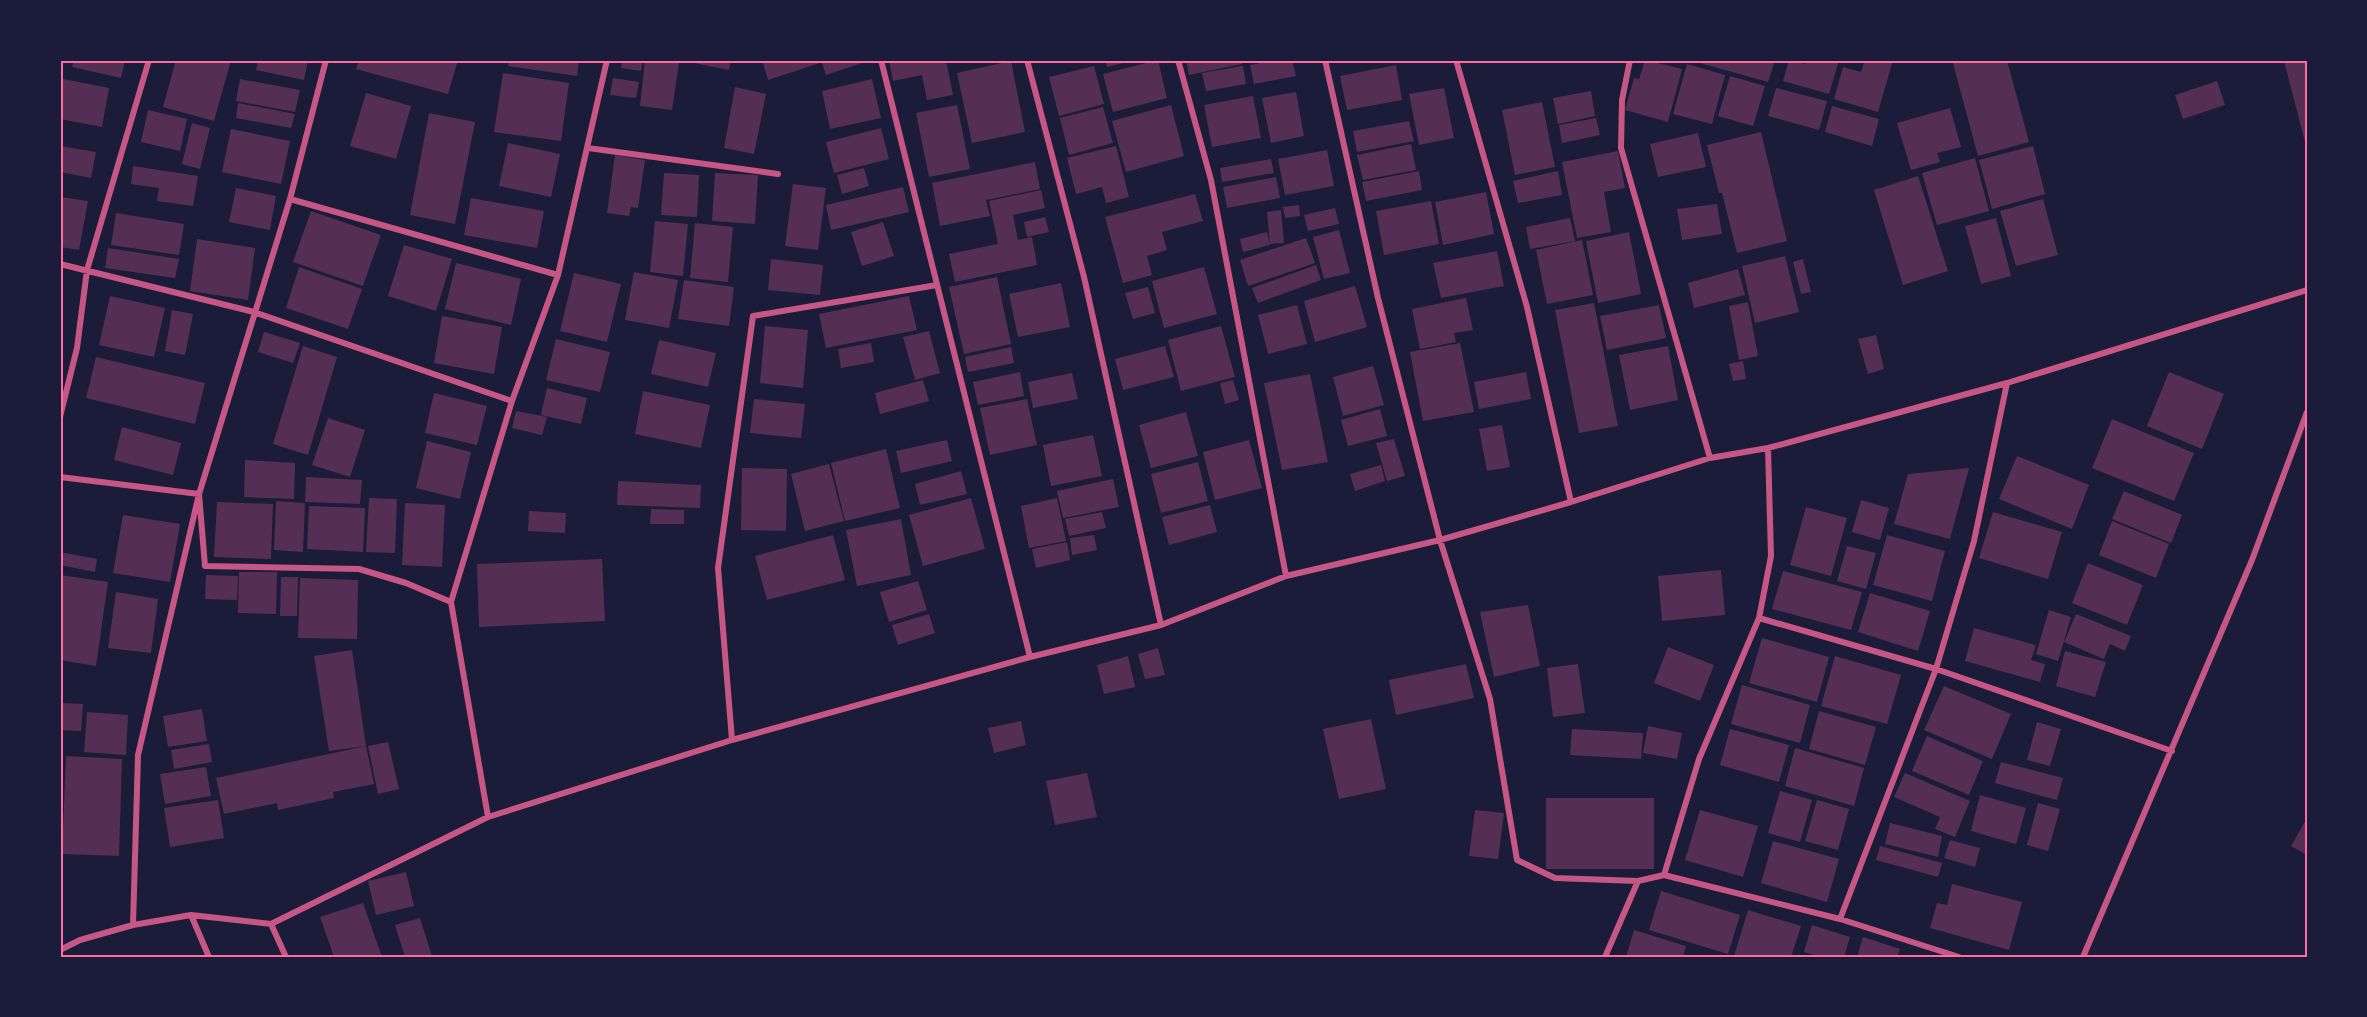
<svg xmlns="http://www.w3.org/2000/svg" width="2367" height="1017" viewBox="0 0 2367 1017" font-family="'IBM Plex Sans',sans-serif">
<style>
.building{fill:#542f53}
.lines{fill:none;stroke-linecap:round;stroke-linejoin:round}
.minor{stroke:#c65784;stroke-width:6}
.neatline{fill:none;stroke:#ff6b9d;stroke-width:2}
</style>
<rect width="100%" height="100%" fill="#1b1b3a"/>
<!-- building -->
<path class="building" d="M74 60H125L121 78 72 67Z
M176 60H231L214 121 163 107Z
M258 60H308L304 80 256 70Z
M359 60H458L448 94 356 69Z
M509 60H579L577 76 508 66Z
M622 60H643L641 71 621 68Z
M645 60 679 63 672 110 640 106Z
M679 60H731L729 70Z
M762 60H819L820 63 768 80Z
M821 60H864L865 62 826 75Z
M889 60H946L953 95 927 100 922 75 893 81Z
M1105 60H1130L1131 61 1107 67Z
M1158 60 1167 98 1113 112 1103 74Z
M1186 60H1241L1242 64 1189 75Z
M1277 60H1292L1296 76 1254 84 1250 65Z
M1645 60 1682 69 1668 122 1625 110 1634 78 1639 79Z
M1697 60H1775L1768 82 1696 62Z
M1789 60 1805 64 1806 60H1839L1829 94 1783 81Z
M1865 60H1893L1878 112 1834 99 1843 67 1861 72Z
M1952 60H2007L2029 142 1978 156Z
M2290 60H2307V150L2284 61Z
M1011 61 1025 132 972 143 957 73Z
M1687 64 1725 75 1712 124 1673 114Z
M1396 65 1402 100 1347 110 1340 76Z
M1094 66 1104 104 1059 116 1049 77Z
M1243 66 1246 84 1206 91 1202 73Z
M503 73 569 83 561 141 494 132Z
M1730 76 1765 86 1753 126 1718 116Z
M613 78 639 82 636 98 610 95Z
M63 79 109 88 102 127 60 119V95Z
M240 79 300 90 295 112 236 101Z
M872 79 881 118 830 129 822 91Z
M2217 81 2225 105 2183 119 2175 95Z
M735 87 766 94 754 154 724 148Z
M1444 88 1454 138 1419 145 1409 94Z
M1776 88 1827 101 1819 130 1768 116Z
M1591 91 1595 116 1558 124 1553 98Z
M1296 92 1304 136 1271 143 1262 98Z
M366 93 411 106 396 159 350 146Z
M1253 96 1261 138 1212 147 1204 105Z
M1542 102 1555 167 1515 175 1502 110Z
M238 103 295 114 291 128 236 118Z
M957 105 970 169 929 177 916 113Z
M1171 105 1184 156 1126 172 1112 121Z
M1832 106 1879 119 1872 146 1825 132Z
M1103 107 1113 143 1069 155 1060 118Z
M1950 108 1961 147 1937 153 1940 162 1911 170 1897 123Z
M148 110 187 119 180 151 141 142Z
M429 113 475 122 455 224 410 215Z
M1596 118 1600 135 1562 143 1559 125Z
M1409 121 1414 141 1357 152 1353 131Z
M192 123 210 128 200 169 182 164Z
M881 128 889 159 834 173 826 142Z
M231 129 290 141 281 184 222 172Z
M1761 132 1787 241 1737 253 1722 193H1719L1707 145Z
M1698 133 1706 167 1658 177 1650 144Z
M508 143 560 154 551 197 499 186Z
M1411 144 1416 170 1363 180 1357 155Z
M60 146 96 152 91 178 60 172Z
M1116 146 1129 197 1106 203 1102 187 1076 194 1067 158Z
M2033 146 2045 194 1992 209 1979 160Z
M1327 150 1334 186 1285 195 1278 159Z
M1618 151 1625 188 1604 192 1611 232 1577 238 1562 162Z
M615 155 645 160 638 208 631 207 629 216 607 213Z
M1975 158 1989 211 1937 225 1922 173Z
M1271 159 1274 173 1222 182 1220 168Z
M1035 162 1040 189 986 200 990 216 940 226 932 183Z
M133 166 198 176 193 206 157 201 159 188 131 184Z
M864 168 869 186 842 194 837 175Z
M1419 171 1422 190 1366 201 1362 182Z
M1558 171 1562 195 1518 203 1513 181Z
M664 173 699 175 697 217 661 215Z
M715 173 758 175 755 224 712 221Z
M1918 176 1948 271 1903 285 1874 190Z
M1276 177 1280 198 1227 208 1223 187Z
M793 184 826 188 818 250 785 246Z
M903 187 909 212 831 230 826 205Z
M236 188 276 196 270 230 229 222Z
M1041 190 1045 208 1013 215 1018 240 1032 237 1037 265 955 282 949 254 998 244 989 201Z
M1486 192 1494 234 1443 245 1435 202Z
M1195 194 1203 221 1162 232 1167 250 1147 256 1152 275 1123 283 1105 217Z
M60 197 88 201 79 250 60 247Z
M471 198 544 211 537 248 464 235Z
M2043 199 2058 255 2016 266 2000 211Z
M1431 201 1439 244 1384 255 1376 211Z
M1717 204 1722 234 1682 240 1677 209Z
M1299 205 1300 216 1285 218 1283 207Z
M1335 208 1339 224 1308 231 1304 215Z
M1281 210 1284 243 1270 244 1267 212Z
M311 211 381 235 363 286 293 262Z
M116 213 184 224 179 255 111 245Z
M1045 217 1049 232 1027 237 1024 222Z
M1570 218 1575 241 1530 249 1526 227Z
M1996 218 2011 276 1981 284 1965 226Z
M655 221 688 224 683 276 650 272Z
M883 222 894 256 862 266 851 232Z
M695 223 733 227 728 282 690 278Z
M1339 230 1350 273 1324 279 1313 237Z
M1267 232 1270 245 1243 252 1240 239Z
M1629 232 1641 294 1598 303 1586 241Z
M1306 238 1315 263 1248 286 1240 260Z
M197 239 255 248 248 300 190 291Z
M1582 240 1593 295 1547 304 1536 250Z
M404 245 452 259 436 311 388 296Z
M108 248 179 259 175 278 105 268Z
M1497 251 1504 286 1441 298 1433 263Z
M1785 256 1799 312 1755 323 1742 266Z
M771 259 823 265 820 295 768 290Z
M1803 259 1811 292 1801 294 1793 262Z
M456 263 521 279 511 325 445 309Z
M1316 265 1321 280 1258 303 1252 288Z
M299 267 362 289 348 329 286 308Z
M1204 267 1217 314 1164 328 1152 281Z
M1738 269 1745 295 1694 308 1688 283Z
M634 272 678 280 669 328 625 320Z
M574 273 621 284 607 342 560 331Z
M997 277 1011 344 964 354 949 287Z
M684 280 734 287 729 326 678 319Z
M1061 283 1070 327 1018 337 1009 294Z
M1355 286 1367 327 1315 342 1304 301Z
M1148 287 1155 313 1133 319 1125 293Z
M110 296 165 308 154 357 99 345Z
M909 296 917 330 826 348 819 314Z
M1466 298 1473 330 1454 333 1456 342 1420 349 1412 309Z
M1748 302 1758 356 1739 360 1729 306Z
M1594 303 1618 426 1579 433 1555 310Z
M1297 305 1307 344 1268 354 1258 315Z
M1659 305 1666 338 1607 350 1600 316Z
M172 310 193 314 185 355 165 351Z
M442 316 502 327 494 374 434 363Z
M765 326 808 330 803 388 760 383Z
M1221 326 1235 377 1181 391 1168 340Z
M929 331 940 373 915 380 903 337Z
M264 332 300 343 293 363 258 352Z
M1876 335 1884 369 1868 374 1858 339Z
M556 339 610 352 600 392 546 380Z
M659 340 716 353 708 387 651 374Z
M871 343 874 362 841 368 838 349Z
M1460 343 1474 412 1423 421 1410 352Z
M303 346 337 357 308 455 273 444Z
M1165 346 1174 377 1123 390 1115 359Z
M1668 346 1678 400 1630 410 1619 355Z
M1011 347 1014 363 968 372 965 357Z
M96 357 205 383 195 424 86 398Z
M1743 361 1746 379 1733 381 1729 364Z
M1373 366 1384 405 1343 416 1333 377Z
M1020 372 1024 396 978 405 973 382Z
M1526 372 1531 399 1479 409 1474 382Z
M2169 372 2224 394 2202 449 2147 426Z
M1072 373 1078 399 1033 408 1028 382Z
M1310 374 1328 462 1282 470 1264 383Z
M923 380 929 401 880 414 875 393Z
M1233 380 1239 400 1225 404 1220 383Z
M547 388 587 398 581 424 541 415Z
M643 391 710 405 701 448 635 434Z
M434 393 487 406 477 445 425 433Z
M754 399 805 404 801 438 750 433Z
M1027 399 1037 445 990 455 980 408Z
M1380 409 1387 436 1348 446 1341 420Z
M516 411 547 417 542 435 512 428Z
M1186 412 1198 456 1151 468 1139 425Z
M328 418 365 430 350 477 312 465Z
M2112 419 2194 453 2174 501 2092 468Z
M1502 425 1510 467 1487 471 1479 429Z
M122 427 181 443 173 475 114 460Z
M1093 435 1102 476 1051 486 1043 445Z
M1394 439 1405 476 1387 481 1376 443Z
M947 440 952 461 901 473 896 451Z
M1249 440 1262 488 1215 500 1203 452Z
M427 441 471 452 460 499 416 488Z
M886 449 900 508 845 521 831 463Z
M2017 456 2089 485 2072 529 1999 499Z
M245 460 295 463 294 499 244 497Z
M1198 462 1208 501 1161 513 1151 474Z
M829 464 844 521 805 531 791 474Z
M1381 465 1385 481 1355 491 1350 474Z
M742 468 787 469 786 531 741 530Z
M1969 468 1950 539 1894 524 1908 474Z
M961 471 967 494 920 505 915 484Z
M306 477 362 480 360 504 305 502Z
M1113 479 1119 507 1063 518 1057 491Z
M618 481 701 485 700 508 617 505Z
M2124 491 2182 515 2171 543 2112 519Z
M369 498 397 499 395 553 366 552Z
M971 498 985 549 923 566 909 515Z
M1057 498 1066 541 1029 548 1021 506Z
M1861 500 1889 508 1880 540 1852 532Z
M276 501 305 503 303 552 274 550Z
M217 502 273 504 271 559 214 557Z
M405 503 445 505 442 567 402 565Z
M1210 505 1217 532 1169 545 1162 517Z
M309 506 365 508 363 552 307 549Z
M1806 507 1847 518 1831 576 1790 565Z
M651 509 684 510V524H650Z
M529 511 566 513 565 533 528 531Z
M1102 512 1106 528 1069 536 1065 519Z
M1993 512 2062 532 2048 579 1979 558Z
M123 515 180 524 170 582 113 573Z
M901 519 911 575 857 586 846 530Z
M2112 521 2169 544 2156 578 2099 555Z
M833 535 845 580 767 600 755 556Z
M1094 535 1097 550 1072 555 1070 538Z
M1887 535 1945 551 1932 601 1873 585Z
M1067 542 1070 560 1036 568 1032 549Z
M1847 546 1876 553 1866 589 1837 581Z
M60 552 97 559 95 572 60 565Z
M602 559 605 621 479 627 477 564Z
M2088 563 2143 585 2127 625 2072 603Z
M1721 570 1725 615 1662 621 1658 576Z
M1783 571 1862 592 1851 630 1772 609Z
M239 572H277L276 614 238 613Z
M60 575 108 582 96 666 60 660Z
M206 575 238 576 237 600 205 599Z
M281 577H298L297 616H280Z
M300 578 358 580 357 639 298 638Z
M918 581 927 610 889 622 880 592Z
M116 592 158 599 151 653 108 648Z
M1870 593 1930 611 1918 651 1858 632Z
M1528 605 1540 666 1494 677 1480 612Z
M2049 610 2071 617 2058 661 2036 654Z
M929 614 935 633 898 645 892 625Z
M2076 614 2131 636 2125 651 2110 644 2104 659 2064 642Z
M1974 628 2036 645 2031 660 2045 664 2040 682 1965 661Z
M1762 638 1829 657 1817 702 1749 683Z
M1668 647 1714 665 1700 701 1654 683Z
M1158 648 1165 675 1145 679 1138 654Z
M352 650 366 746 329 751 314 656Z
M2065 651 2106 662 2095 697 2056 686Z
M1128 656 1135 687 1104 694 1097 665Z
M1835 656 1901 675 1887 724 1821 706Z
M1466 664 1474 698 1396 715 1389 680Z
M1578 664 1585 713 1553 717 1547 668Z
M1742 685 1810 705 1800 743 1731 724Z
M1944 686 2011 714 1992 759 1924 730Z
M60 703 83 704 81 731 60 730Z
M202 709 207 741 168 747 163 716Z
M1819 711 1876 727 1865 765 1809 749Z
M87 712 128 715 126 755 84 752Z
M1371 719 1386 789 1339 799 1323 729Z
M1021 721 1026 745 994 753 988 728Z
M2037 722 2061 729 2050 766 2027 760Z
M1648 726 1682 733 1677 759 1643 753Z
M1572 729 1643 733 1641 759 1570 755Z
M1730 729 1789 745 1779 782 1720 765Z
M1927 736 1983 761 1969 795 1912 771Z
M388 742 399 789 378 794 368 746Z
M209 744 212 762 174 769 171 750Z
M366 746 374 784 333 792 334 798 278 810 277 803 224 814 216 778Z
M1795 748 1864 768 1854 806 1785 786Z
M66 756 122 759 119 856 62 854Z
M2001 762 2063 778 2057 800 1995 783Z
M206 767 211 796 165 804 160 774Z
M1087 773 1097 817 1055 825 1046 781Z
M1905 773 1970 801 1955 837 1935 829 1940 817 1894 797Z
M1780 791 1812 800 1800 842 1768 833Z
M1980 795 2026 808 2016 844 1971 831Z
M1546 798H1654V869H1546Z
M218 800 224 838 170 847 164 808Z
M1817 800 1849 809 1838 850 1805 841Z
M2038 803 2060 809 2048 851 2027 845Z
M1475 810 1504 813 1498 859 1469 856Z
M1700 810 1758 826 1743 877 1685 860Z
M2307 818V855L2291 846Z
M1890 823 1942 836 1938 857 1885 844Z
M1950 840 1980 848 1975 867 1944 858Z
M1773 841 1839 859 1827 902 1761 883Z
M1880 846 1942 863 1938 877 1876 860Z
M406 872 414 906 376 915 368 881Z
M1952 884 2022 902 2009 950 1930 928 1937 903 1947 905Z
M1661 891 1740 915 1728 954 1649 930Z
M363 903 382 957H334L320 917Z
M1748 910 1801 926 1791 957 1734 956Z
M420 918 432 956 405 957 395 925Z
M1812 925 1850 937 1844 957H1821L1804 952Z
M1634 930 1686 946 1683 957H1626Z
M1863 937 1900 949 1897 957H1857Z"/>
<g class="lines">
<!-- minor -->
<path class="minor" d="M881 60 1030 657
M1027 60 1084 277 1161 625
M1178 60 1211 180 1286 576
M1325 60 1378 298 1440 540 1490 699 1517 860 1555 878 1638 881
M1456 60 1527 307 1571 502
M1630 60 1622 100 1621 148 1710 458
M588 148 778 174
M290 199 558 275
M60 264 254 312 512 401 451 602 488 817
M512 401 558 275 607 60
M60 417 77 348 87 270 149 60
M60 477 199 494 205 566 359 569 406 583 451 602
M1759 618 1936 669 2172 751
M732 740 718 568 753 316 937 285
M1664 875 1840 919 1959 957
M191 915 209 957
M1840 919 1936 669 1974 541 2007 383
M271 924 286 957
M133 925 138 755 199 494 290 199 326 60
M60 950 80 940 133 925 191 915 271 924 488 817 732 740 1030 657 1161 625 1286 576 1440 540 1571 502 1710 458 1768 448 2007 383 2307 290
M1605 957 1638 881 1664 875 1699 759 1759 618 1771 556 1768 448
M2083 957 2252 560 2307 412"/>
</g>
<!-- border -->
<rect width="2367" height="1017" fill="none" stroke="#1b1b3a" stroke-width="123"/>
<rect x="62" y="62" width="2244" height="894" class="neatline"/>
</svg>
